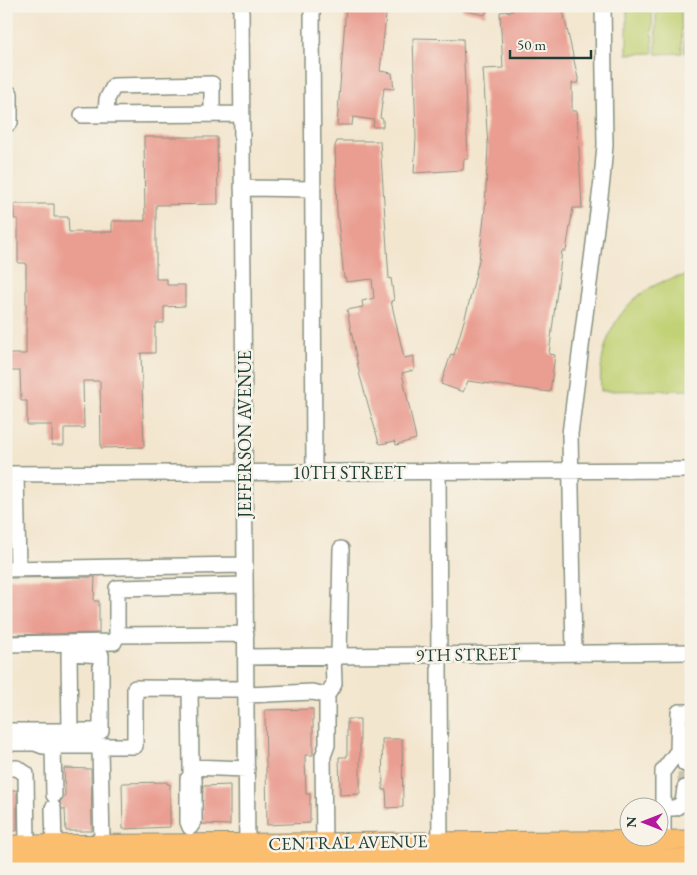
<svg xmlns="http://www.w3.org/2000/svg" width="697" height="875" viewBox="0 0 697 875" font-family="'EB Garamond',serif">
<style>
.green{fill:#c1d174;stroke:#708754}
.building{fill:#ea9e92}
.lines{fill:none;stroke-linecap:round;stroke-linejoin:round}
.minor-tunnel{stroke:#c9c4b0;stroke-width:15;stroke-dasharray:15 8;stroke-linecap:butt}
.minor-casing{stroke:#899282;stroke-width:18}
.major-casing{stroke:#899282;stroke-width:21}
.minor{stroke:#fff;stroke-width:15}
.major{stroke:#fbbd6e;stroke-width:19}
.labels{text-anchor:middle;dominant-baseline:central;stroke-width:5;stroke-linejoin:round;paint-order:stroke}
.street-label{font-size:18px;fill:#1f3d34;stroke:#f7f3e8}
</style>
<rect width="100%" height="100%" fill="#f7f3e8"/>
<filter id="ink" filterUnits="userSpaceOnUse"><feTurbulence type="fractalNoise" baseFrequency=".02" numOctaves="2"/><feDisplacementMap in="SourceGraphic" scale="10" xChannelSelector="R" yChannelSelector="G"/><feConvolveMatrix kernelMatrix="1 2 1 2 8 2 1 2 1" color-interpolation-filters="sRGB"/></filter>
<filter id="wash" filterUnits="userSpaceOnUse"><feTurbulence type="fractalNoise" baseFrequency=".0096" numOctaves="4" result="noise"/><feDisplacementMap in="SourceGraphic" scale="20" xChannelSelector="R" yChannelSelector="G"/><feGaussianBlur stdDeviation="1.12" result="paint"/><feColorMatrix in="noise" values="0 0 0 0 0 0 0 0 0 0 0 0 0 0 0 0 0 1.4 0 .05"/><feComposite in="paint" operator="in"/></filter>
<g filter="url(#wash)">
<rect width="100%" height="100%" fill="#f3e6cf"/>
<!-- green -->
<path class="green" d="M627 11H652L653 53 627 54Z
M656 11H681L682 53 656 54Z
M684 11H691V53H685Z
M691 275V390L601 391C596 334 630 281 691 275Z"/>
<g id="blocks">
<!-- building -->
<path class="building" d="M346 6H387L380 71 392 73 394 89 384 88 380 118 383 119V127H373L374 120 353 117 352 125H337Z
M462 6H488L485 15 462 10Z
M512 6H562L579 83H572V111H577L582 208H573L566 251H562L549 354 555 355 550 392 468 381 463 392 441 384 451 354 454 355 468 307 479 260 485 209 488 146 483 69 503 68 500 12 513 11Z
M413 38 463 39 468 159H464L463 170 414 173 416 138Z
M144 137H217L218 204 156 205V279H167V285H185V306L164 307V323H157L155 328V353H141L144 447 101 448 100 381H83L84 428H64V445H52V425H27V401H21L20 371H6V354H26V263H18V219H14V204H54V217H68L69 232H112V221H145Z
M337 141H380L389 279 391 278 394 300 391 301 404 358 414 356V370L402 373 416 439 396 445 395 441 381 444 379 443 360 376 347 310 363 307 362 301 374 298 372 279 346 282V278H344L337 211 335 146Z
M95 577 94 601H99V633L6 635V578Z
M313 709V755H305L306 794H310V823L267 825 265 710Z
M347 719H360V794L340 795 339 757H347Z
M382 739H402L403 807 387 808 386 790H383Z
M64 768 91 769 92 831H66L65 809H62L60 802 65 795Z
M167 782V784H170V827L123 829 122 783Z
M230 785V825L202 824 203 786Z
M17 790V831H6V791Z"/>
</g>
</g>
<g filter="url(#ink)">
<use href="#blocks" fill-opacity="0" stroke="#899282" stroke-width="1"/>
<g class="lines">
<!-- minor-tunnel -->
<path class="minor-tunnel" d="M685 788V764"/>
<defs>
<path id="minor" d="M241 6 247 855
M312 6 314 472
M6 92 10 94V122L6 125
M106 114 107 99 114 86 212 84V114
M82 115 241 114
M242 188 313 189
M438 471 440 853
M6 474 691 470
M16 474 18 569
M6 569 245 565
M117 635 246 634
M6 644 114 642 117 635V588L245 585
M69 653 70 731
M574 653 570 434 602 180 605 145 603 6
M339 656 341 549
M246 657 691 652
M190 688 191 767 247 769
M246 695 312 692 327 695
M6 731H101V655L71 653
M6 743H35L43 746H135V688L246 689
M53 746 54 795
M100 747 102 844
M685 764 691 728
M191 767V777L194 779V821L190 827 188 822V779L191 777
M6 768H17L26 774 27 845
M663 807 675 808 683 803 685 788
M53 808 54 845
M663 840V771L678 751 679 712H691
M324 843 323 756 327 745V695L334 684 333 656"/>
<path id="major" d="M6 845 691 840
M6 864 691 859"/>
</defs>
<!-- minor casing -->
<use href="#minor" class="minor-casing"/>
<!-- major casing -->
<use href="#major" class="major-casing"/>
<!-- minor -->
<use href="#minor" class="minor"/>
<!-- major -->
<use href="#major" class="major"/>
</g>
</g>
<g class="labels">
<!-- street labels -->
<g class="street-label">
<text transform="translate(244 434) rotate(-90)">JEFFERSON AVENUE</text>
<text x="349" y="472">10TH STREET</text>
<text transform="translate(468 654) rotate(-1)">9TH STREET</text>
<text transform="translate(348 842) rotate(-1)">CENTRAL AVENUE</text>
</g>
</g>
<!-- margin -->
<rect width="697" height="875" fill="none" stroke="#f7f3e8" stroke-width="25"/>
<!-- north arrow -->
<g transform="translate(644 822) rotate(270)"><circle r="24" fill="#f7f3e8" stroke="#a1aaa0"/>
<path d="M0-4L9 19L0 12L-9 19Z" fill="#b5179e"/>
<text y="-8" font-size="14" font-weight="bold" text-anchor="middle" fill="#1f3d34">N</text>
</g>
<!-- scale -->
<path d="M510 50v8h81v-8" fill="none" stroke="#1f3d34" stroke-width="2.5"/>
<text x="517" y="50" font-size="15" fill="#1f3d34" stroke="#f7f3e8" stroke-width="4" paint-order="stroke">50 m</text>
</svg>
